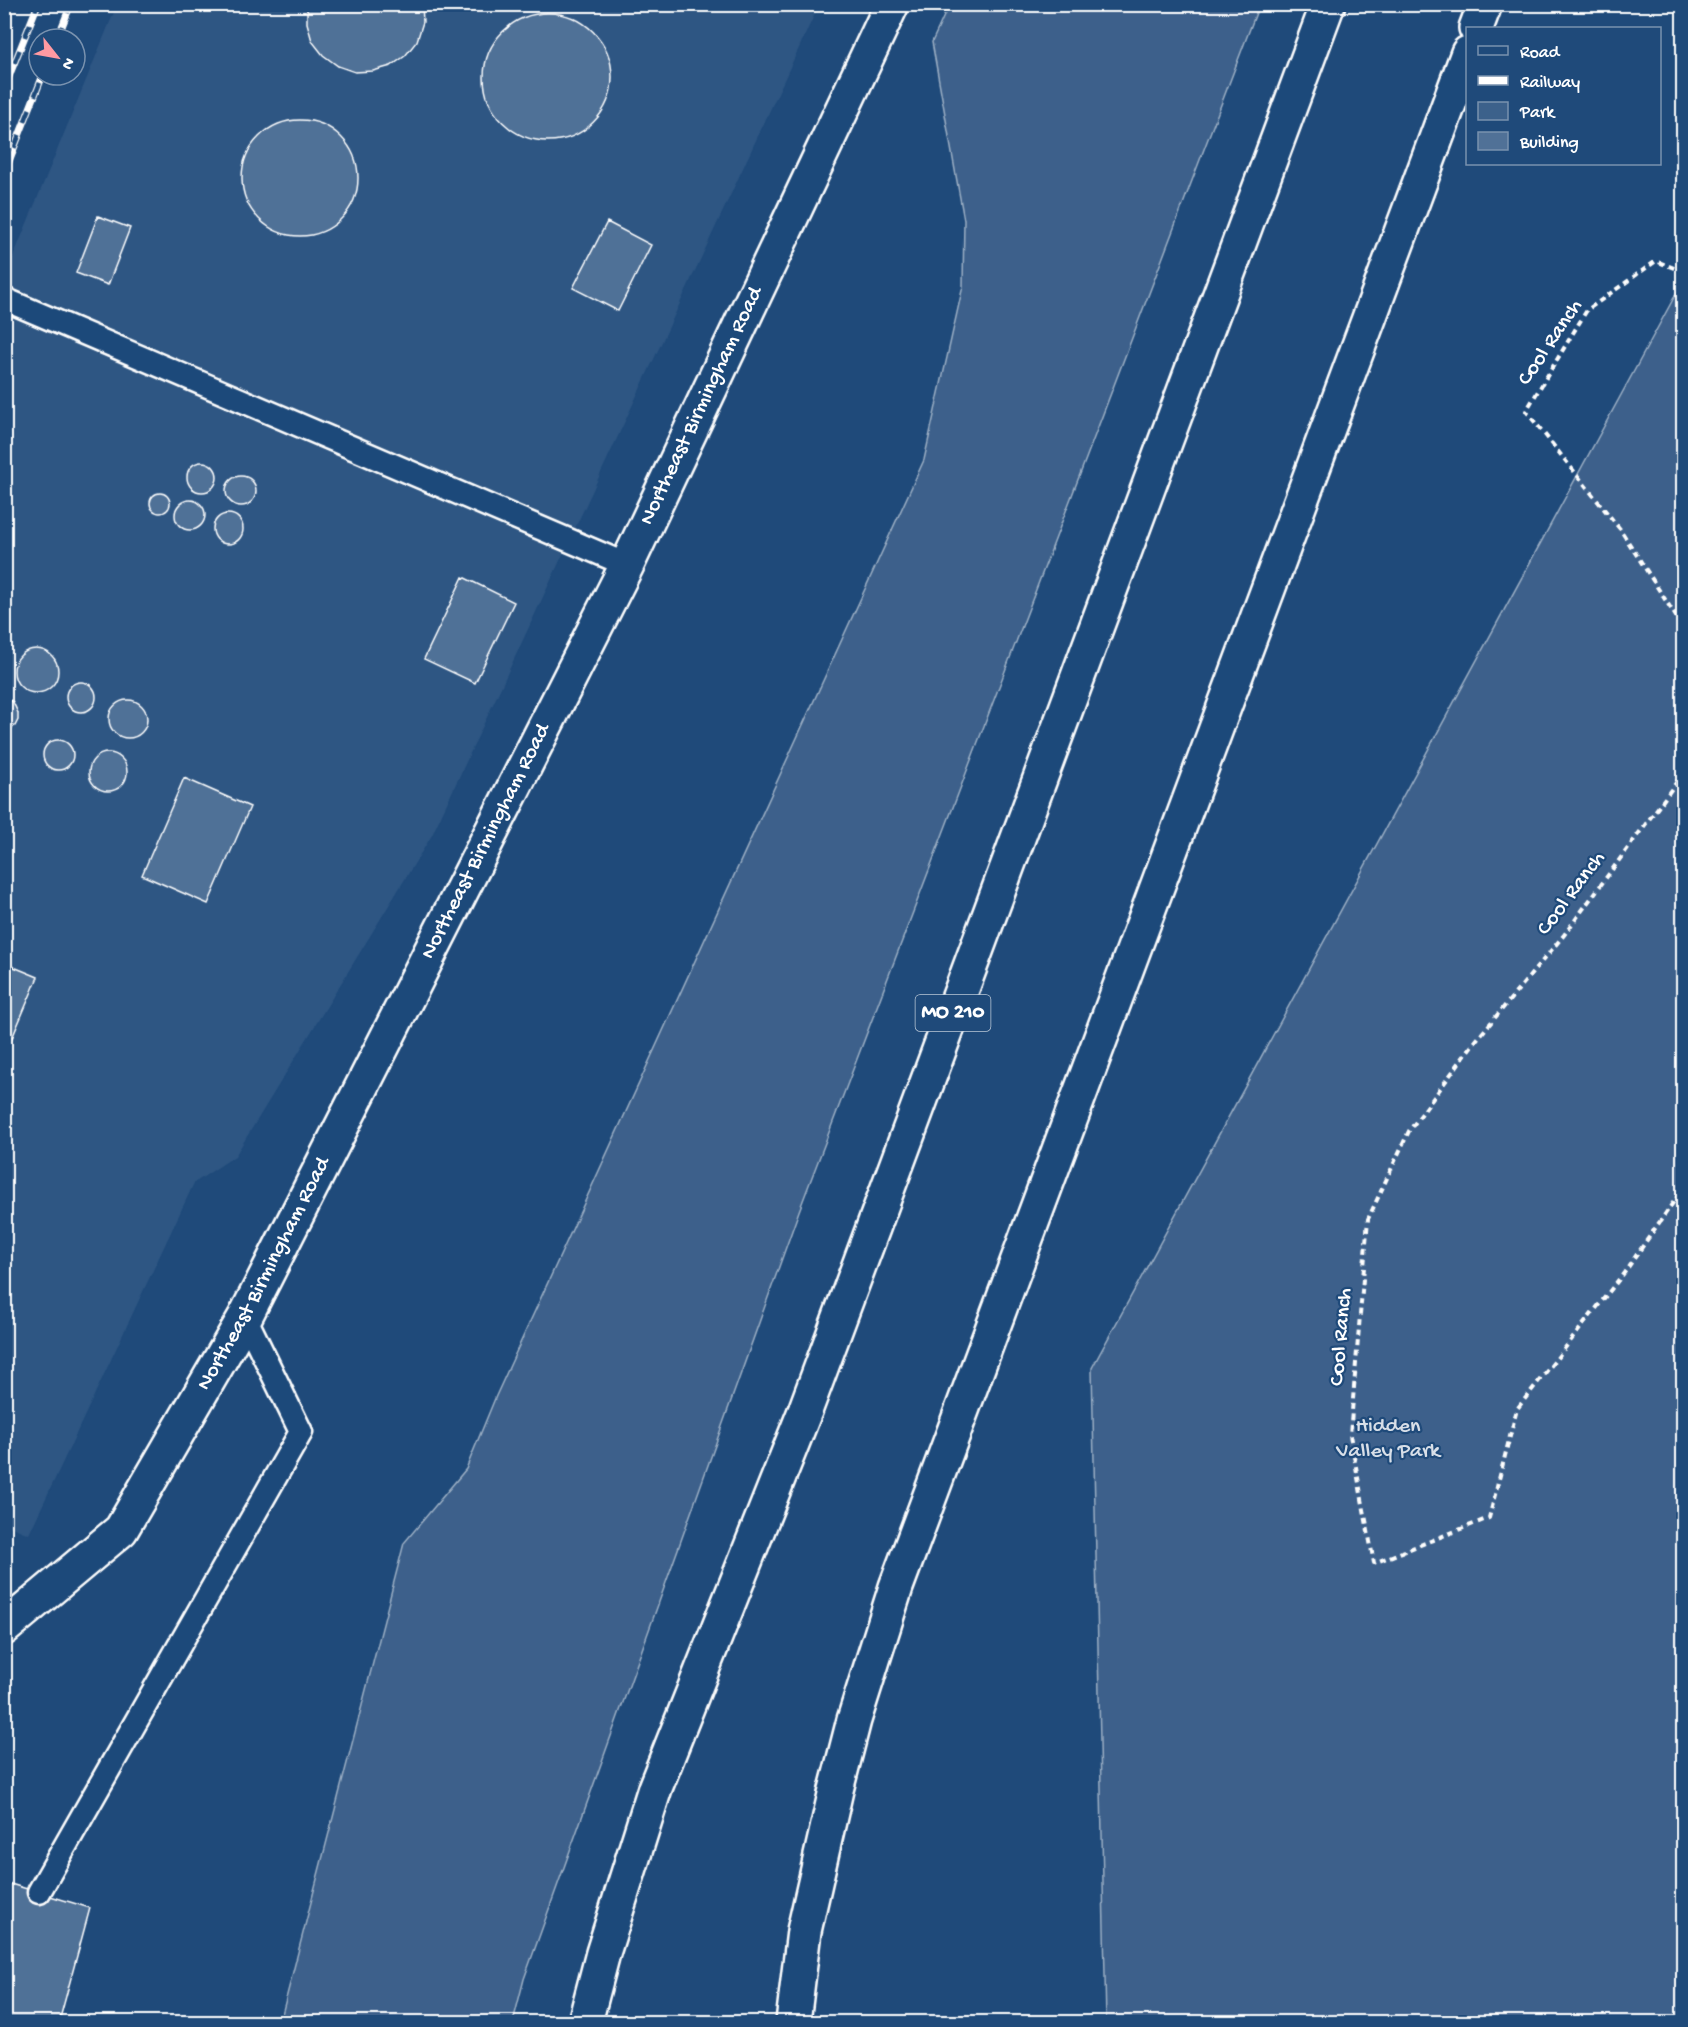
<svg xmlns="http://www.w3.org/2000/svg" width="1688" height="2027" viewBox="0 0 1688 2027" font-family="'Gochi Hand',sans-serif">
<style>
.built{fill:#2e5683}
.green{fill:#3c618b;stroke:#9eb0c5;stroke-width:1.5}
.building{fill:#507197;stroke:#fff;stroke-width:1.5}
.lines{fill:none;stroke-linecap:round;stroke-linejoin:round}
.lane-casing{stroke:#fff;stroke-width:27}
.street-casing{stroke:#fff;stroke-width:38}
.highway-casing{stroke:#fff;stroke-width:38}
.path{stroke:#fff;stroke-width:4;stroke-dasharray:6 4.5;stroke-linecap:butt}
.lane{stroke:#1f4a7a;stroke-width:22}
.street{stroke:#1f4a7a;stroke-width:33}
.highway{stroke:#1f4a7a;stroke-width:33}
.rail-casing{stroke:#fff;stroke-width:7}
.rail{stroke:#1f4a7a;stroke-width:4.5;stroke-dasharray:14;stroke-linecap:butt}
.labels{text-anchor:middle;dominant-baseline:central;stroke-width:4.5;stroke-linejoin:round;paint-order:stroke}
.shield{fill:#1f4a7a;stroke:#bcc9d7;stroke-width:1.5}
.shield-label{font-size:21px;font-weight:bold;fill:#fff}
.street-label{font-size:22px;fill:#fff;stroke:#1f4a7a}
.park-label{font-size:22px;fill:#d8dfe8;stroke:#1f4a7a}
</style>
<rect width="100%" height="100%" fill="#1f4a7a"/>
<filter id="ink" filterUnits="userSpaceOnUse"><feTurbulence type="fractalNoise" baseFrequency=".0167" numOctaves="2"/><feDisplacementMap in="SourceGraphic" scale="12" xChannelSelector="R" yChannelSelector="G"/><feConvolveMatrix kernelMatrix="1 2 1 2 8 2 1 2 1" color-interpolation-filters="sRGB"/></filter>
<g filter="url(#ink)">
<!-- built -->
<path class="built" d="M117 5H819L432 835 235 1156 194 1183 29 1534 4 1524V279Z"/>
<!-- green -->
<path class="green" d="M949 5H1259L799 1211 524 1979 513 2022H280L404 1543 466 1469 496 1396 924 460 963 286 964 220 932 42Z
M1683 281V2022H1106L1092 1368Z"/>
<!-- building -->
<path class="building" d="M422 4 423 22 417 41 405 56 391 66 373 71 355 72 338 66 323 55 312 41 307 23V4Z
M484 77a64 64 0 1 1 128 0a64 64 0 1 1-128 0Z
M242 178a58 58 0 1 1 116 0a58 58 0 1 1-116 0Z
M98 216 130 228 108 285 76 273Z
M607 222 651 245 618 311 573 288Z
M187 477a15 15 0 1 1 30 0a15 15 0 1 1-30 0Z
M226 491a15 15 0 1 1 30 0a15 15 0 1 1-30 0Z
M150 503a10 10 0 1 1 20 0a10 10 0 1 1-20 0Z
M175 515a15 15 0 1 1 30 0a15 15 0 1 1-30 0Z
M213 529a15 15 0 1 1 30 0a15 15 0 1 1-30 0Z
M463 577 514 602 475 683 424 659Z
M14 671a22 22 0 1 1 44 0a22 22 0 1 1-44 0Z
M66 697a15 15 0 1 1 30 0a15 15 0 1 1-30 0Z
M4 697 13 702 18 713V720L15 726 4 733Z
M109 719a19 19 0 1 1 38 0a19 19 0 1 1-38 0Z
M43 755a15 15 0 1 1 30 0a15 15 0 1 1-30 0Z
M89 772a19 19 0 1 1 38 0a19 19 0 1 1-38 0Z
M184 778 250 807 208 904 142 875Z
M4 963 38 977 4 1057Z
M4 1882 90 1908 59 2022H4Z"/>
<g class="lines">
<defs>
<path id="lane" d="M4 299 627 565
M39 1892 301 1432 245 1317"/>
<g id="street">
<path id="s1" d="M4 1628 121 1530 245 1317 627 565 892 4"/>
</g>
<path id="highway" d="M1476 28 1485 4
M585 2022 603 1953 655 1788 805 1411 1328 4
M793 2022 804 1931 836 1790 854 1720 896 1587 1468 53"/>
</defs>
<!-- lane casing -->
<use href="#lane" class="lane-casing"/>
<!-- street casing -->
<use href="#street" class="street-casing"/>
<!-- highway casing -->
<use href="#highway" class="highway-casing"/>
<!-- path -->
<path class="path" d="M1684 272 1656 261 1587 310 1526 411 1620 529 1684 629
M1684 772 1564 935 1473 1044 1409 1131 1368 1219 1350 1435 1374 1563 1489 1518 1517 1409 1624 1273 1684 1187"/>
<!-- lane -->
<use href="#lane" class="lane"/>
<!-- street -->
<use href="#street" class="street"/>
<!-- highway -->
<use href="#highway" class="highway"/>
<defs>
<path id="rail" d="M57 39 71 4
M4 89 38 4
M4 174 43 75"/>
</defs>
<!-- rail casing -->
<use href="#rail" class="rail-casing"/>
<!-- rail -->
<use href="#rail" class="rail"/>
</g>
</g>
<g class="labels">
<!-- shield labels -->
<rect class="shield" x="915.5" y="995" width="75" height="36" rx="4.5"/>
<g class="shield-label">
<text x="953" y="1013">MO 210</text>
</g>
<!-- street labels -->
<g class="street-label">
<text transform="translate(1551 343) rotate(-56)">Cool Ranch</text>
<text stroke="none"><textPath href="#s1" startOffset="1418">Northeast Birmingham Road</textPath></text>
<text stroke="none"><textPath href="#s1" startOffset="932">Northeast Birmingham Road</textPath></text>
<text transform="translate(1572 894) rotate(-53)">Cool Ranch</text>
<text stroke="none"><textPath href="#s1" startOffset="446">Northeast Birmingham Road</textPath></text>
<text transform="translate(1342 1337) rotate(-85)">Cool Ranch</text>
</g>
<!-- park labels -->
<g class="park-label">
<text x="1388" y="1427">Hidden<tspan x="1388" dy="25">Valley Park</tspan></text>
</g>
</g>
<!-- margin -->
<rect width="1688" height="2027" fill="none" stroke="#1f4a7a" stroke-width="24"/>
<rect x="12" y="12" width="1664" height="2003" fill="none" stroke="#fff" stroke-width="2" filter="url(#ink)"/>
<!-- legend -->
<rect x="1466" y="27" width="195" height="138" fill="#1f4a7a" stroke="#7992af" stroke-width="1.5"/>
<rect x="1478" y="46" width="30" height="9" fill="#1f4a7a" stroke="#7992af" stroke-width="1.5"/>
<text x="1520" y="57" font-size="18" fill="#ffffff">Road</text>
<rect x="1478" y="76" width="30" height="9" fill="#ffffff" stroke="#7992af" stroke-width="1.5"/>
<text x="1520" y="87" font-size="18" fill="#ffffff">Railway</text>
<rect x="1478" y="102" width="30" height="18" fill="#3c618b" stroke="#7992af" stroke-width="1.5"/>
<text x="1520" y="117" font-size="18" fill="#ffffff">Park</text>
<rect x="1478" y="132" width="30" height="18" fill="#507197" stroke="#7992af" stroke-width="1.5"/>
<text x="1520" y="147" font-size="18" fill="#ffffff">Building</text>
<!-- north arrow -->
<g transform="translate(57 57) rotate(121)"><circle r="28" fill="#1f4a7a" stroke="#7992af" stroke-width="1.5"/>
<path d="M0-4.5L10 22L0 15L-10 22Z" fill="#ff9aa2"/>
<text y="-9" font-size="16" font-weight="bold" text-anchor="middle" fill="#ffffff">N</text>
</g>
</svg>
